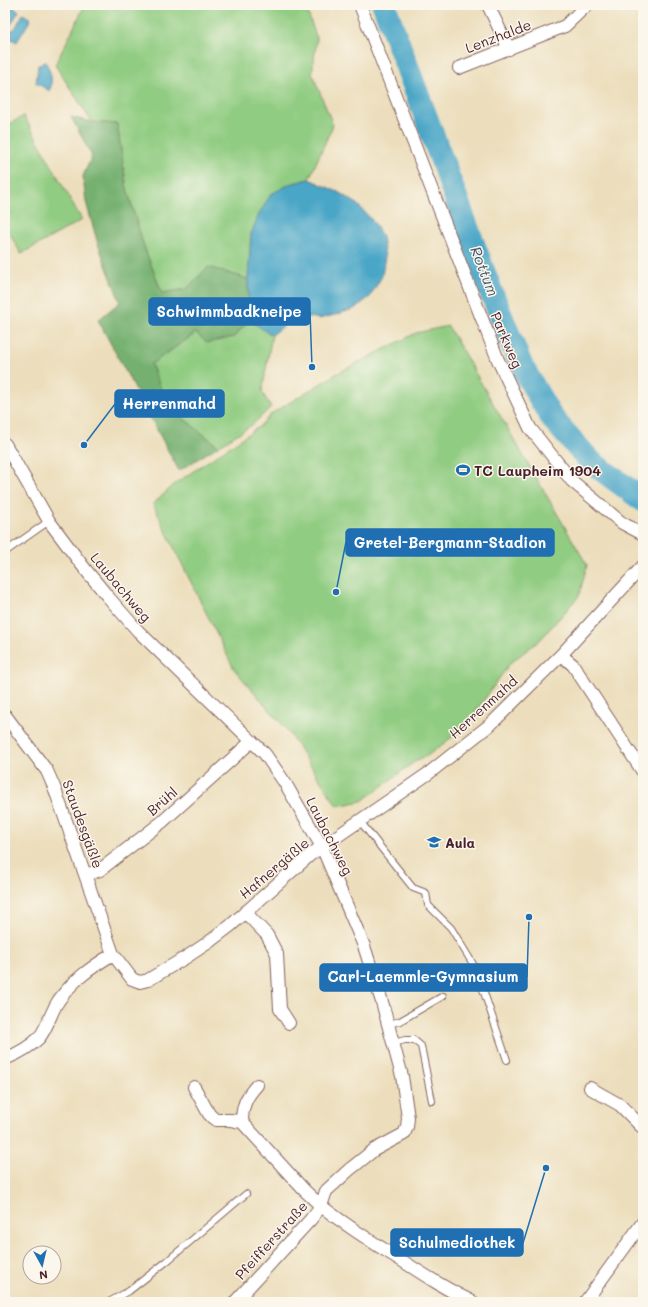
<svg xmlns="http://www.w3.org/2000/svg" width="648" height="1307" viewBox="0 0 648 1307" font-family="Mali,sans-serif">
<style>
.green{fill:#90cc81;stroke:#6d7656}
.forest{fill:#74b06f;stroke:#5f684d}
.water{fill:#48a6c7;stroke:#496279}
.lines{fill:none;stroke-linecap:round;stroke-linejoin:round}
.river{stroke:#48a6c7;stroke-width:24}
.lane-casing{stroke:#83625e;stroke-width:8}
.street-casing{stroke:#83625e;stroke-width:14}
.lane{stroke:#fff;stroke-width:6}
.street{stroke:#fff;stroke-width:12}
.labels{text-anchor:middle;dominant-baseline:central;stroke-width:3;stroke-linejoin:round;paint-order:stroke}
.street-label{font-size:14px;fill:#4a1f2b;stroke:#fbf7ec}
.poi-label{font-size:14px;font-weight:bold;fill:#4a1f2b;stroke:#fbf7ec;text-anchor:start}
.water-label{font-size:15px;font-style:italic;fill:#495569;stroke:#fbf7ec}
.leader{fill:none;stroke:#1f6fb2;stroke-width:1.5}
.callout-dot{fill:#1f6fb2;stroke:#fbf7ec;stroke-width:1.5}
.callout{fill:#1f6fb2;stroke:#1f6fb2;stroke-width:1.5}
.callout-label{font-size:15px;text-anchor:middle;font-weight:bold;fill:#fff}
</style>
<rect width="100%" height="100%" fill="#fbf7ec"/>
<filter id="ink" filterUnits="userSpaceOnUse"><feTurbulence type="fractalNoise" baseFrequency=".025" numOctaves="2"/><feDisplacementMap in="SourceGraphic" scale="8" xChannelSelector="R" yChannelSelector="G"/><feConvolveMatrix kernelMatrix="1 2 1 2 8 2 1 2 1" color-interpolation-filters="sRGB"/></filter>
<filter id="wash" filterUnits="userSpaceOnUse"><feTurbulence type="fractalNoise" baseFrequency=".012" numOctaves="4" result="noise"/><feDisplacementMap in="SourceGraphic" scale="16" xChannelSelector="R" yChannelSelector="G"/><feGaussianBlur stdDeviation="0.9" result="paint"/><feColorMatrix in="noise" values="0 0 0 0 0 0 0 0 0 0 0 0 0 0 0 0 0 1.4 0 .05"/><feComposite in="paint" operator="in"/></filter>
<g filter="url(#wash)">
<rect width="100%" height="100%" fill="#ecdebc"/>
<!-- green -->
<path class="green" d="M85 5H305L317 39 312 73 333 125 309 179 290 184 251 234 248 279 208 267 187 289 162 293 144 247 127 189 117 124 92 122 55 65Z
M24 116 82 220 21 254 5 225V126Z
M249 320 272 335 262 392 271 407 252 425 218 446 168 406 151 364 196 333 234 337Z
M448 326 587 565 579 596 540 640 510 663 464 728 427 756 417 760 362 801 337 806 287 730 234 669 175 550 153 504 176 483 260 426 271 414 336 374 416 333Z"/>
<!-- forest -->
<path class="forest" d="M71 117 92 122 117 124 127 189 144 247 162 293 187 289 208 267 248 279 249 320 234 337 207 343 196 333 151 364 168 406 218 446 179 471 98 320 120 302 98 244 86 202 83 176 92 156Z"/>
<!-- water -->
<path class="water" d="M5 5H9L19 11 9 28 11 30H14L23 14 31 19 17 42 11 39 5 48Z
M46 62C51 74 53 78 50 91L36 83 38 65Z
M309 179 338 192 356 203 373 221 382 236 385 257 382 276 370 297 354 309 335 315 319 319 298 315 272 335 249 320 248 279 251 234 259 214 271 194 290 184Z"/>
<g class="lines">
<!-- river -->
<path class="river" d="M384 5 490 289 521 365 551 417 590 461 643 500"/>
</g>
</g>
<g filter="url(#ink)">
<g class="lines">
<defs>
<path id="lane" d="M5 552 49 521
M359 820 413 888 426 893 428 905 451 928 476 969 507 1060
M389 1024 400 1021 443 996
M394 1043 405 1040H414L421 1046 432 1101
M109 1302 129 1291 166 1262 246 1194"/>
<path id="street" d="M360 5 498 360 530 428 572 481 622 523 643 534
M488 5 509 49
M459 68 565 26 587 5
M5 444 49 521 85 569 109 598 138 631 265 754 285 783 322 847 364 946 382 1002 402 1076 408 1118 407 1127 404 1134 374 1150 349 1170 326 1191 321 1206 304 1190 242 1122 231 1120H216L213 1118 209 1114 194 1087
M561 655 573 665 643 772
M5 715 47 771 54 787 113 954
M86 875 100 870 162 822 252 741
M245 912 267 935 277 954 280 1009 289 1023
M5 1059C17 1054 29 1048 39 1038 48 1027 51 1011 59 1000 73 980 92 967 113 954L132 979 140 982 148 980 188 956 209 942 230 926 310 855 429 773 491 724 561 655 643 566
M590 1088 620 1105 643 1128
M242 1122C242 1106 246 1097 257 1085
M235 1302 311 1219 321 1206C347 1226 373 1243 401 1260 424 1275 447 1290 473 1302
M585 1302 643 1222"/>
</defs>
<!-- lane casing -->
<use href="#lane" class="lane-casing"/>
<!-- street casing -->
<use href="#street" class="street-casing"/>
<!-- lane -->
<use href="#lane" class="lane"/>
<!-- street -->
<use href="#street" class="street"/>
</g>
</g>
<!-- icons -->
<defs>
<symbol id="stadium-bare" viewBox="-9 -9 18 18"><path d="M0-5a6.5 5 0 1 0 0 10a6.5 5 0 1 0 0-10ZM-3.5-1.8h7v3.6h-7Z" fill="#1f6fb2" stroke="#fbf7ec" stroke-width="2.5" paint-order="stroke"/></symbol>
<symbol id="school-bare" viewBox="-9 -9 18 18"><path d="M0-5L7-2L0 1L-7-2ZM-4 1L0 2.5L4 1V4Q0 6-4 4Z" fill="#1f6fb2" stroke="#fbf7ec" stroke-width="2.5" paint-order="stroke"/></symbol>
</defs>
<g fill-rule="evenodd">
<use href="#stadium-bare" x="453" y="460" width="20" height="20"/>
<use href="#school-bare" x="424" y="832" width="20" height="20"/>
</g>
<g class="labels">
<!-- street labels -->
<g class="street-label">
<text transform="translate(498 36) rotate(-21)">Lenzhalde</text>
<text transform="translate(507 340) rotate(67)">Parkweg</text>
<text transform="translate(121 587) rotate(50)">Laubachweg</text>
<text transform="translate(483 707) rotate(-42)">Herrenmahd</text>
<text transform="translate(162 801) rotate(-41)">Brühl</text>
<text transform="translate(83 824) rotate(70)">Staudesgäßle</text>
<text transform="translate(330 836) rotate(63)">Laubachweg</text>
<text transform="translate(274 868) rotate(-40)">Hafnergäßle</text>
<text transform="translate(271 1240) rotate(-48)">Pfeifferstraße</text>
</g>
<!-- poi labels -->
<g class="poi-label">
<text x="474" y="470">TC Laupheim 1904</text>
<text x="445" y="842">Aula</text>
</g>
<!-- water labels -->
<g class="water-label">
<text transform="translate(485 271) rotate(69)">Rottum</text>
</g>
</g>
<!-- callouts -->
<path class="leader" d="M312 367L310 312M84 445L115 404M336 592L346 542M529 917L527 977M546 1168L523 1243"/>
<g class="callout-dot">
<circle cx="312" cy="367" r="4"/>
<circle cx="84" cy="445" r="4"/>
<circle cx="336" cy="592" r="4"/>
<circle cx="529" cy="917" r="4"/>
<circle cx="546" cy="1168" r="4"/>
</g>
<g class="callout">
<rect x="149" y="298" width="161" height="27" rx="4"/>
<rect x="115" y="390" width="109" height="27" rx="4"/>
<rect x="346" y="529" width="208" height="27" rx="4"/>
<rect x="320" y="964" width="207" height="27" rx="4"/>
<rect x="391" y="1229" width="132" height="27" rx="4"/>
</g>
<g class="callout-label">
<text x="229" y="317">Schwimmbadkneipe</text>
<text x="169" y="409">Herrenmahd</text>
<text x="450" y="548">Gretel-Bergmann-Stadion</text>
<text x="423" y="982">Carl-Laemmle-Gymnasium</text>
<text x="457" y="1248">Schulmediothek</text>
</g>
<!-- margin -->
<rect width="648" height="1307" fill="none" stroke="#fbf7ec" stroke-width="20"/>
<!-- north arrow -->
<g transform="translate(42 1265) rotate(172)"><circle r="19" fill="#fbf7ec" stroke="#b4a19f"/>
<path d="M0-3L7 15L0 10L-7 15Z" fill="#1f6fb2"/>
<text y="-6" font-size="11" font-weight="bold" text-anchor="middle" fill="#4a1f2b">N</text>
</g>
</svg>
